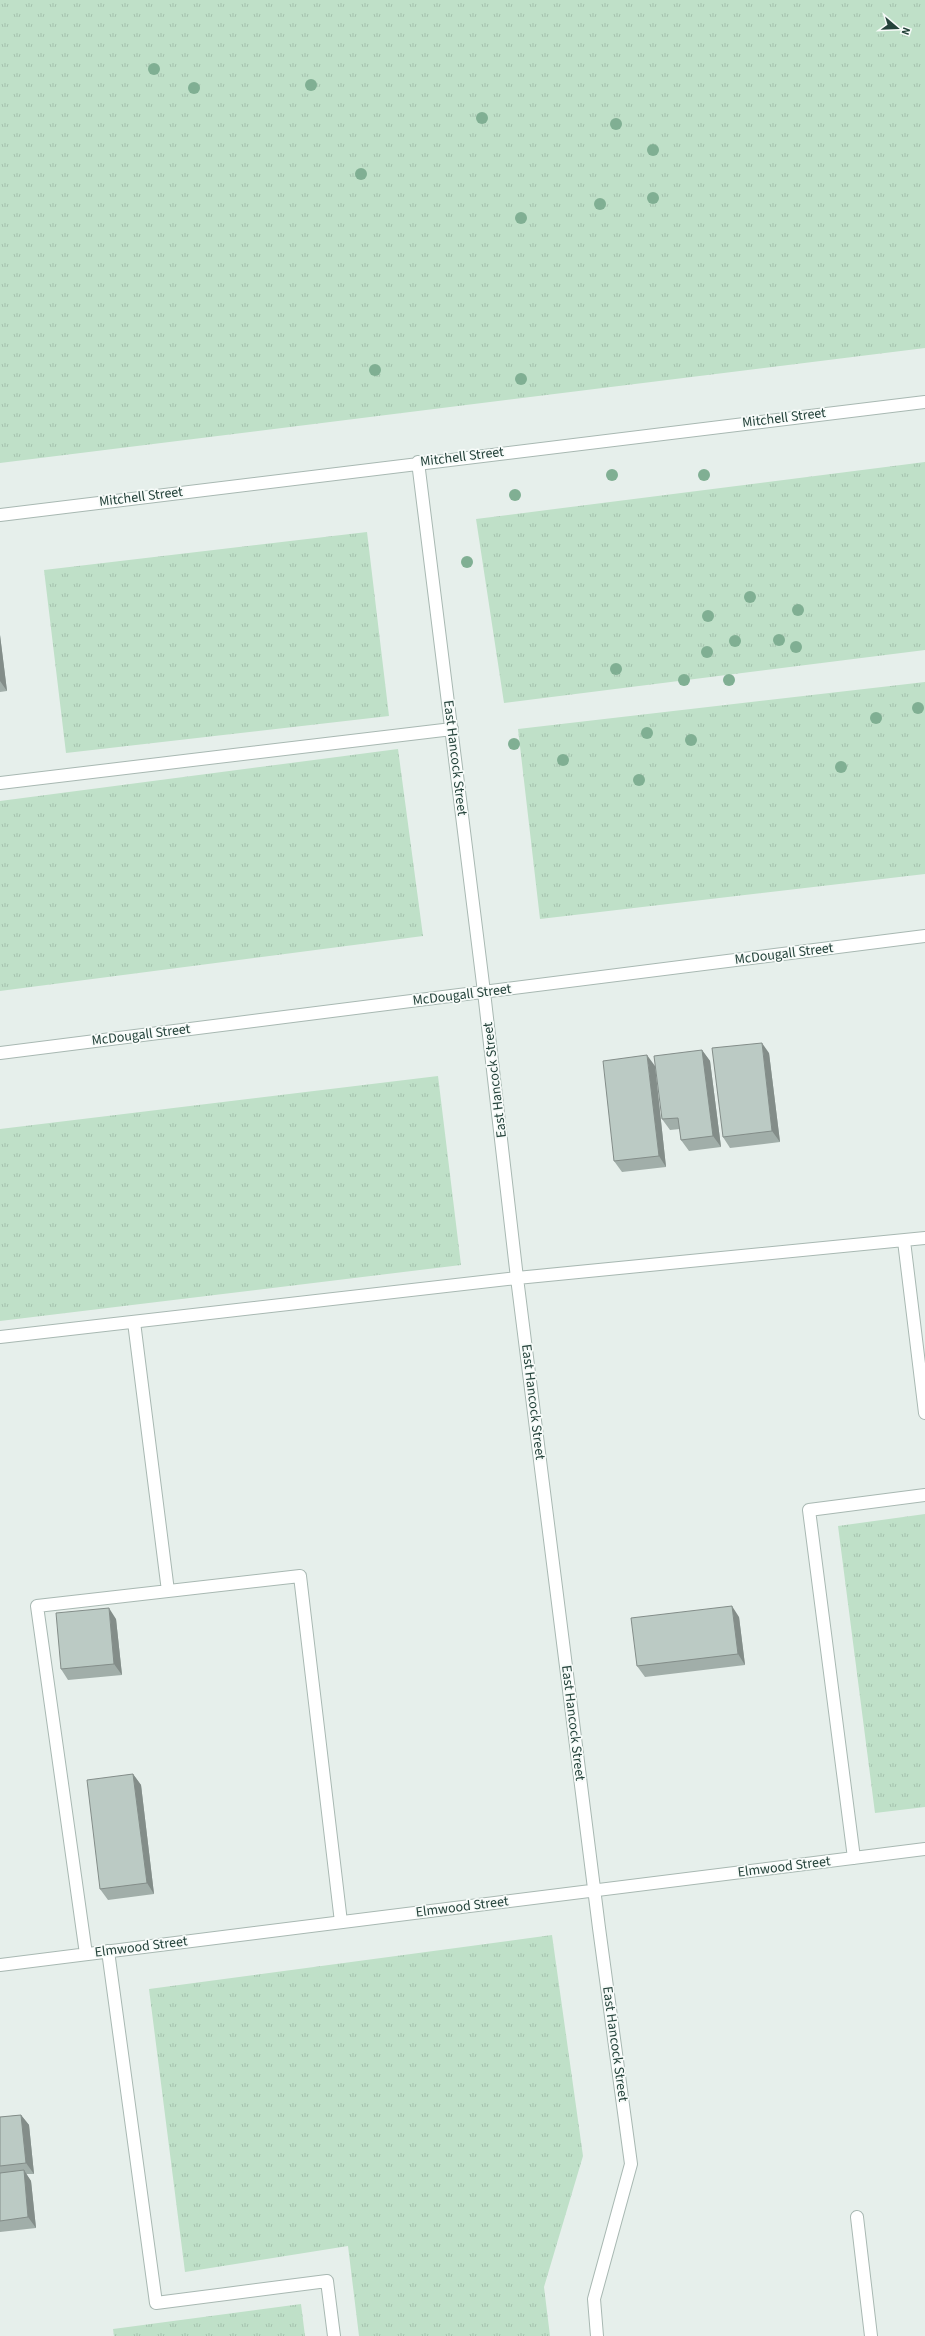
<svg xmlns="http://www.w3.org/2000/svg" width="925" height="2336" viewBox="0 0 925 2336" font-family="'Source Sans 3',sans-serif">
<style>
.grass{fill:url(#grass-tufts)}
.lines{fill:none;stroke-linecap:round;stroke-linejoin:round}
.minor-casing{stroke:#a8b8b2;stroke-width:14}
.minor{stroke:#fff;stroke-width:12}
.tree{fill:#80af93}
.wall{fill:#a1aea9}
.shaded-wall{fill:#838d89}
.building{fill:#bbcac4;stroke:#838d89}
.labels{text-anchor:middle;dominant-baseline:central;stroke-width:3.5;stroke-linejoin:round;paint-order:stroke}
.street-label{font-size:14px;fill:#24423a;stroke:#f7fbf9}
</style>
<defs>
<pattern id="grass-tufts" width="24" height="20" patternUnits="userSpaceOnUse"><rect width="24" height="20" fill="#bfe0c8"/><path d="M3 7l-1-3M5 7V3M7 7l1-3M15 17l-1-3M17 17v-4M19 17l1-3" fill="none" stroke="#a4c1ad"/></pattern>
</defs>
<rect width="100%" height="100%" fill="#e6efeb"/>
<!-- grass -->
<path class="grass" d="M0 0H925V348L0 463Z
M925 462V650L504 703 476 519Z
M367 532 389 716 66 753 44 570Z
M925 682V874L540 919 518 729Z
M398 749 423 936 0 991V801Z
M438 1076 461 1265 0 1321V1129Z
M925 1514V1807L875 1813 838 1526Z
M552 1935 583 2156 544 2287 550 2336H359L348 2246 185 2272 149 1989Z
M301 2304 305 2336H114L113 2329Z"/>
<g class="lines">
<defs>
<path id="minor" d="M418 462 484 992 517 1278 599 1928 631 2164 594 2299 597 2336
M0 515 925 402
M0 783 452 729
M0 1053 925 936
M904 1241 925 1413
M134 1322 168 1591
M0 1337 517 1278 925 1238
M854 1858 809 1510 925 1495
M108 1951 156 2303 327 2281 334 2336
M86 1954 37 1606 300 1576 341 1922
M0 1965 925 1849
M857 2217 871 2336"/>
</defs>
<!-- minor casing -->
<use href="#minor" class="minor-casing"/>
<!-- minor -->
<use href="#minor" class="minor"/>
</g>
<!-- trees -->
<g class="tree">
<circle cx="154" cy="69" r="6"/>
<circle cx="311" cy="85" r="6"/>
<circle cx="194" cy="88" r="6"/>
<circle cx="482" cy="118" r="6"/>
<circle cx="616" cy="124" r="6"/>
<circle cx="653" cy="150" r="6"/>
<circle cx="361" cy="174" r="6"/>
<circle cx="653" cy="198" r="6"/>
<circle cx="600" cy="204" r="6"/>
<circle cx="521" cy="218" r="6"/>
<circle cx="375" cy="370" r="6"/>
<circle cx="521" cy="379" r="6"/>
<circle cx="612" cy="475" r="6"/>
<circle cx="704" cy="475" r="6"/>
<circle cx="515" cy="495" r="6"/>
<circle cx="467" cy="562" r="6"/>
<circle cx="750" cy="597" r="6"/>
<circle cx="798" cy="610" r="6"/>
<circle cx="708" cy="616" r="6"/>
<circle cx="779" cy="640" r="6"/>
<circle cx="735" cy="641" r="6"/>
<circle cx="796" cy="647" r="6"/>
<circle cx="707" cy="652" r="6"/>
<circle cx="616" cy="669" r="6"/>
<circle cx="684" cy="680" r="6"/>
<circle cx="729" cy="680" r="6"/>
<circle cx="918" cy="708" r="6"/>
<circle cx="876" cy="718" r="6"/>
<circle cx="647" cy="733" r="6"/>
<circle cx="691" cy="740" r="6"/>
<circle cx="514" cy="744" r="6"/>
<circle cx="563" cy="760" r="6"/>
<circle cx="841" cy="767" r="6"/>
<circle cx="639" cy="780" r="6"/>
</g>
<!-- wall -->
<path class="wall" d="M0 635 7 691 0 692Z
M702 1050 710 1061 721 1147 689 1151 681 1140 680 1129 670 1130 662 1119Z
M769 1053 780 1142 730 1148 723 1137Z
M655 1066 666 1167 622 1172 614 1161Z
M739 1617 745 1665 645 1677 637 1666Z
M116 1619 122 1675 68 1680 61 1669Z
M133 1774 141 1785 154 1894 108 1900 100 1889Z
M21 2115 29 2125 34 2174H26L31 2181 36 2228 0 2232V2117Z"/>
<!-- shaded-wall -->
<path class="shaded-wall" d="M0 635 7 691 0 681Z
M762 1043 769 1053 780 1142 772 1131Z
M702 1050 710 1061 721 1147 713 1136Z
M647 1055 655 1066 666 1167 659 1156Z
M732 1606 739 1617 745 1665 738 1654Z
M109 1608 116 1619 122 1675 114 1664Z
M133 1774 141 1785 154 1894 147 1883Z
M21 2115 29 2125 34 2174 26 2163Z
M24 2170 31 2181 36 2228 28 2217Z"/>
<!-- building -->
<path class="building" d="M762 1043 772 1131 723 1137 712 1048Z
M702 1050 713 1136 681 1140 678 1118 662 1119 654 1056Z
M647 1055 659 1156 614 1161 603 1061Z
M732 1606 738 1654 637 1666 631 1618Z
M109 1608 114 1664 61 1669 56 1613Z
M133 1774 147 1883 100 1889 87 1780Z
M21 2115 26 2163 0 2166V2117Z
M24 2170 28 2217 0 2221V2173Z"/>
<g class="labels">
<!-- street labels -->
<g class="street-label">
<text transform="translate(784 418) rotate(-7)">Mitchell Street</text>
<text transform="translate(462 457) rotate(-7)">Mitchell Street</text>
<text transform="translate(141 497) rotate(-7)">Mitchell Street</text>
<text transform="translate(455 758) rotate(83)">East Hancock Street</text>
<text transform="translate(784 954) rotate(-7)">McDougall Street</text>
<text transform="translate(462 995) rotate(-7)">McDougall Street</text>
<text transform="translate(141 1035) rotate(-7)">McDougall Street</text>
<text transform="translate(495 1080) rotate(-97)">East Hancock Street</text>
<text transform="translate(533 1402) rotate(83)">East Hancock Street</text>
<text transform="translate(573 1723) rotate(83)">East Hancock Street</text>
<text transform="translate(784 1867) rotate(-7)">Elmwood Street</text>
<text transform="translate(462 1907) rotate(-7)">Elmwood Street</text>
<text transform="translate(141 1947) rotate(-7)">Elmwood Street</text>
<text transform="translate(615 2044) rotate(82)">East Hancock Street</text>
</g>
</g>
<!-- north arrow -->
<g transform="translate(897 28) rotate(109)" stroke="#f7fbf9" stroke-width="3" paint-order="stroke">
<path d="M0-3L7 15L0 10L-7 15Z" fill="#24423a"/>
<text y="-6" font-size="11" font-weight="bold" text-anchor="middle" fill="#24423a">N</text>
</g>
</svg>
